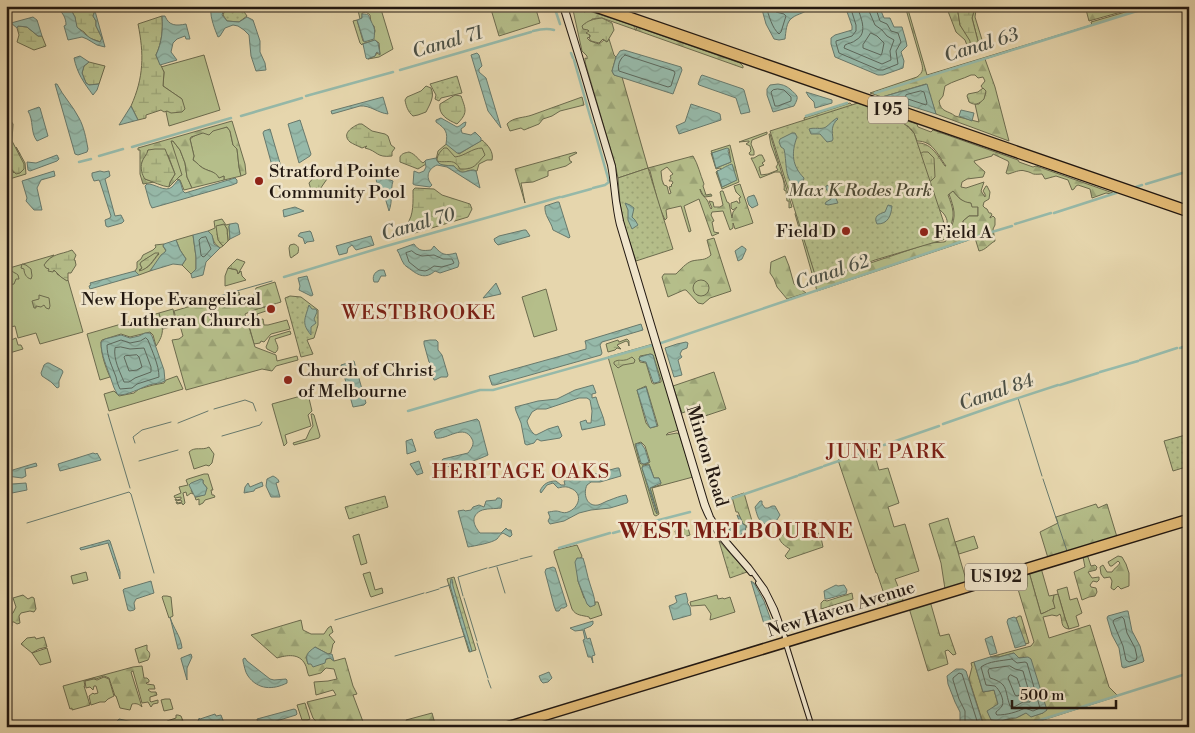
<svg xmlns="http://www.w3.org/2000/svg" width="1195" height="733" viewBox="0 0 1195 733" font-family="'Libre Bodoni',serif">
<style>
.grass{fill:#b5be8a;stroke:#6c6b4e;fill-rule:evenodd}
.forest{fill:url(#forest-firs);stroke:#6c6b4e;fill-rule:evenodd}
.wetland{fill:url(#wetland-marsh);stroke:#6c6b4e}
.park{fill:url(#park-dots);stroke:#6c6b4e}
.water{fill:url(#water-waves);stroke:#68796c}
.lines{fill:none;stroke-linecap:round;stroke-linejoin:round}
.shore{stroke:#5c685d;stroke-width:1}
.stream{stroke:#68796c;stroke-width:1}
.canal{stroke:#96b9a9;stroke-width:2.5}
.secondary-casing{stroke:#221811;stroke-width:6}
.primary-casing{stroke:#221811;stroke-width:8}
.motorway-casing{stroke:#221811;stroke-width:8}
.secondary{stroke:#efe4ca;stroke-width:4}
.primary{stroke:#e3bb76;stroke-width:5}
.motorway{stroke:#e3bb76;stroke-width:5.5}
.poi-dot{fill:#8f2418;stroke:#efe4ca;stroke-width:2}
.labels{text-anchor:middle;dominant-baseline:central;stroke-width:5;stroke-linejoin:round;paint-order:stroke}
.shield{fill:#efe4ca;stroke:#605548;stroke-width:1}
.shield-label{font-size:16px;font-weight:bold;fill:#221811}
.poi-label{font-size:18px;fill:#221811;stroke:#efe4ca;text-anchor:start}
.park-label{font-size:18px;font-style:italic;fill:#4e4a35;stroke:#efe4ca}
.street-label{font-size:18px;fill:#221811;stroke:#efe4ca}
.water-label{font-size:19px;font-style:italic;fill:#4b5046;stroke:#efe4ca}
.quarter-label{font-size:20px;letter-spacing:1px;fill:#7a1f14;stroke:#efe4ca}
.district-label{font-size:22px;font-weight:bold;letter-spacing:1px;fill:#7a1f14;stroke:#efe4ca}
</style>
<defs>
<pattern id="forest-firs" width="22" height="20" patternUnits="userSpaceOnUse" patternTransform="scale(1.25)"><rect width="22" height="20" fill="#b5be8a"/><path d="M5 1l3.5 6h-7zM16 11l3.5 6h-7z" fill="#9ba376"/></pattern>
<pattern id="wetland-marsh" width="20" height="14" patternUnits="userSpaceOnUse" patternTransform="scale(1.25)"><rect width="20" height="14" fill="#b5be8a"/><path d="M1 5h8M5 5V1M11 12h8M15 12V8" fill="none" stroke="#9ba376"/></pattern>
<pattern id="park-dots" width="8" height="8" patternUnits="userSpaceOnUse" patternTransform="scale(1.25)"><rect width="8" height="8" fill="#b5be8a"/><path d="M2 2h.1M6 6h.1" fill="none" stroke="#9ba376" stroke-width="1.8" stroke-linecap="round"/></pattern>
<pattern id="water-waves" width="16" height="10" patternUnits="userSpaceOnUse" patternTransform="scale(1.25)"><rect width="16" height="10" fill="#96b9a9"/><path d="M0 5q4-4 8 0t8 0" fill="none" stroke="#819e90"/></pattern>
</defs>
<rect width="100%" height="100%" fill="#e6d6ad"/>
<filter id="stains"><feTurbulence type="fractalNoise" baseFrequency=".004" numOctaves="4"/><feColorMatrix values="0 0 0 0 .2 0 0 0 0 .09 0 0 0 0 .02 0 0 0 .5 -.17"/></filter>
<radialGradient id="worn" r=".72"><stop offset=".6" stop-color="#630" stop-opacity="0"/><stop offset="1" stop-color="#630" stop-opacity=".3"/></radialGradient>
<!-- grass -->
<path class="grass" d="M357 6H380L393 49 379 57 368 59 375 56 377 53 380 55 379 43 375 40 362 44V45L360 43 353 21 357 20 363 41 373 39 375 31 374 26 371 23 370 15 366 12 362 13V18L360 19Z
M1139 6H1153L1085 27 1092 25 1091 22 1139 8Z
M204 55 220 110 169 126 166 112 182 99 163 86 164 72 161 67Z
M227 127 230 131 233 145 237 149 239 167 241 176 224 180V176L219 179C215 170 207 172 200 166 198 164 196 162 193 160L194 156 190 139C199 131 215 130 227 127Z
M170 141H173L180 150 185 163 187 177 192 188 184 190 180 180 177 179 180 176Z
M16 147 25 163 26 174 6 180V163H7L14 173 20 154Z
M953 191 959 198 962 200 971 203 978 207V216H969L963 221V232L960 235H955L950 230C957 216 954 208 949 194Z
M222 219 226 225 230 224 229 227 230 239 228 241 227 229 224 224 217 234 220 243 223 246 220 248C211 242 215 237 208 231L215 228 214 221Z
M193 235 196 257V269L191 274 182 265 186 259 180 250 176 240Z
M164 244 163 246 166 251 165 252 150 271 139 275 135 271 137 268V262L141 259 143 255 153 250 156 247 155 245ZM159 254C152 261 150 269 139 270L142 268 140 264C145 258 151 256 159 254Z
M54 255 46 262 48 268 57 272V274L66 280H68L83 332 40 344 36 333 18 338 15 326 6 328V269Z
M228 268 237 270 238 274 241 271 242 276 246 280 225 286V276Z
M546 289 557 330 534 337 522 297Z
M265 307 266 311 257 314 258 320 263 319 264 325H268L287 320 290 329 271 334 264 342 261 341 260 343 254 344 248 322 253 320 250 311 256 309Z
M159 313C163 328 165 333 156 346L153 335 150 332 130 337 121 334 102 340 101 342C101 354 105 366 110 377L100 380 87 334Z
M290 331 291 334 275 339C276 344 281 348 275 353L267 349 266 347 270 337Z
M16 338 18 345H21L23 349 6 354V342Z
M653 344 679 430 668 433 666 435 677 433 679 434 693 477 652 488 659 514 656 516 654 515 608 357ZM651 354 653 355 661 380V382L654 384 652 383 646 363 640 362 639 359 640 356ZM646 386 658 426 650 428 646 423 637 390ZM641 442 645 446 650 462 646 464H641L640 463 635 444ZM649 464 654 478H659L661 483 660 485 650 488 657 511V514L655 511 642 468 643 465Z
M177 376 183 389 109 411 104 394 114 391 119 396 134 393 139 389 153 385 164 383 166 380Z
M308 394 312 411 308 415 311 426 285 435 287 443 284 446 272 404Z
M311 414H313L314 415 320 436 319 438 294 445 293 443 306 439 310 430 313 426Z
M209 447 214 454 212 463 209 466 206 465 194 469 189 452C195 446 202 451 209 447Z
M204 474H208L213 490H211L212 495H214L215 497 205 500 203 503 199 505V499L196 500 195 497C201 497 205 493 207 488L203 483V480L191 490 193 494 191 493 187 496 186 492 183 493 185 503 183 505 182 503 177 504 176 502H177L178 503 182 502 181 500 176 501 175 499H176L177 500 181 499V497L175 498 174 496 181 493 179 487 188 485 186 480 188 479Z
M359 534 367 563 361 565 353 537V536Z
M974 536 978 548 959 554 955 542Z
M577 545 582 556 581 558H580L578 576V581L584 598 595 605V602H598L602 615 590 619 589 617C582 615 576 616 572 609L554 553V551L556 550Z
M1041 568 1049 596 1054 595 1053 601 1056 608C1050 609 1047 612 1041 614L1029 572Z
M86 572 88 580 73 584 71 576Z
M370 572 375 590 382 588 383 593 371 597 370 595 363 574Z
M1067 587 1070 600 1077 598 1082 613 1076 616 1079 626 1069 629 1065 618 1057 590Z
M717 595 718 599 723 598 724 599 730 597 735 612 710 620 711 614 705 605 691 606 690 602Z
M163 596H167L171 597 172 607 173 616 169 618 162 597Z
M47 648 51 662 40 665 32 653Z
M104 677 109 679 114 696 108 699 105 702H100L91 705 89 696 93 693 94 694 98 693 96 686H94L93 690 90 687 86 688 85 681 94 679 97 680Z
M165 699H170L173 709 164 711 161 700Z"/>
<!-- forest -->
<path class="forest" d="M490 6H535L540 23 499 36Z
M905 6H907L927 75 1085 27 985 59 995 87 1009 141 936 114 926 84 882 97 870 93 917 77C924 72 923 68 921 61ZM971 75H975L978 78 983 77 985 81 981 86 986 93 979 104H975L979 122 955 116C948 110 941 113 939 101L943 96 945 86C953 81 963 79 971 75Z
M946 6H957L960 25 971 41 970 44 971 47 968 48 965 40 956 32Z
M972 6H981L976 10 975 17 983 43 979 45 972 18 974 11Z
M1085 6H1116L1118 7 1139 6V7L1089 21Z
M571 7 585 12 586 10 632 25 635 27V30H636L637 27 740 63 743 66V68L602 18 592 19 588 30 590 37 587 38 590 41 599 44 604 40 607 42 609 39 614 55 616 57 612 71 614 75 622 77 648 168 693 156C698 164 700 174 704 184L703 186 706 195 711 194 712 196 705 197 703 195 700 189C701 195 704 196 707 200 709 203 709 206 711 209L712 208 709 201 713 202 714 207H720L723 205 720 192 721 191H723L727 202 729 203 732 218 733 212 737 207 733 210 731 208V203L737 201 738 203H740L739 198 741 197 736 192 734 186 740 184 753 223 735 229 733 223V228L730 230 723 211 712 212 711 215 714 221 712 222 714 232 719 233 712 236 699 199 684 206 691 231 689 232 681 206 668 209 666 210 667 218 665 220 659 206 650 171 648 168 618 178 615 164 585 62V58L587 59V56L582 51 573 10ZM667 167 673 174 670 176 671 178 669 181H672L673 183 671 185 672 186 669 187 671 193 669 194 667 186 664 185 662 180 661 171Z
M582 97 584 105 560 111 552 116 543 119 539 124 524 130 521 128 510 131 507 124C513 117 524 118 532 115 549 109 565 103 582 97Z
M850 103 852 105 858 103 867 107V109L876 113H884L896 118 897 121 903 123 904 120 917 124 918 127 931 132 933 130 1018 160 1019 162 1033 167 1036 166 1113 193 1112 194 1106 193 1092 198 1090 189 1078 185 1076 186 1074 189 1072 190 1068 180 1056 176 1045 179 1042 174C1029 175 1035 173 1025 171 1020 169 1013 173 1008 174L1006 173 1009 163 1008 161 993 154 992 156 974 161 975 163 985 172 983 177 967 179 962 182 961 187 966 188 984 182 981 191 985 197V194L983 191 986 186H987L990 192 989 199 984 202 983 206 985 208 987 209 989 213H991L992 215 990 217V218L993 216 995 218V225L993 229 995 241C989 244 986 250 979 251L975 238 817 291 795 214 796 212H799L802 227 813 224 814 226 802 229 817 281 930 243 944 242 946 241 948 233 947 232C944 240 942 240 934 242L926 217 920 218 919 217 917 210 918 203C916 203 911 201 910 200 905 195 911 187 912 181 913 171 905 155 915 146L916 143C931 142 937 155 945 166H946C937 154 933 141 917 141 911 123 905 123 887 124L886 119C882 116 878 119 873 114 862 114 852 114 842 117L838 115C832 118 829 124 824 125 819 127 814 126 810 126L807 128H806L804 118ZM953 191C959 198 962 202 971 203L972 207H978V216H969L963 221 964 226 963 232 960 235H955L949 229C956 216 953 208 948 195ZM936 210H940C946 215 949 221 946 228H949L948 230 944 229 942 231 940 229 939 225 935 226 933 222H932L930 220 932 215Z
M232 121 245 164 246 174 241 176 239 167 237 149 233 145 230 131 227 127 213 131 209 135 203 133 191 137 190 139 194 156 193 160C196 162 198 164 200 166 207 172 215 170 219 178L224 176V180L192 188 187 177 185 163 180 150 173 141H171L182 175 180 176 169 187 170 182 175 174 168 155 148 150 147 156 142 162 145 179 154 182 143 184 140 174V150H138V148Z
M767 132V134L752 140 751 144 754 151V155H750L749 153 751 151 750 146 746 144 749 142V141L739 142Z
M769 134H770L792 207 789 208V201H787L786 191 784 190C785 184 783 178 780 172H775L760 178C757 171 755 165 751 158H754L759 155H762L765 161 762 163 764 165 759 167 761 175 768 174 778 170 776 167 778 164 771 145Z
M482 140C488 145 494 152 492 160H487L479 164 477 171H476C465 167 465 179 454 166L441 165 436 160 438 151 445 145 447 144 459 154Z
M730 145 739 182 722 189 716 172 717 171H719L717 172 722 187 736 180 720 168 716 169 711 153H712L711 151ZM727 149H729L731 162 716 168 712 153Z
M576 152 577 153 569 157 570 161 572 162 566 166 548 171V176L533 182 521 183 525 203 515 169Z
M714 238 731 291 710 298 703 304 698 303 686 290H684L668 297 662 277 664 274H676C681 269 686 263 692 261 700 259 705 261 711 255L707 240Z
M785 256 789 266 794 284 806 293 787 299 777 287 774 279 770 273 771 262Z
M22 264 26 265 31 269 32 276 31 279C26 278 24 273 24 269L21 268Z
M7 271H12C14 273 16 273 18 275L19 279H16L14 284 9 285 6 282Z
M275 282 281 302C269 306 257 308 245 314L255 347 276 355 277 361 297 356 298 360 276 366 272 371 262 369 186 390 172 340 179 339 183 336 181 329 178 326 174 311 239 292 241 307C252 307 253 297 256 288Z
M39 295 49 298 50 306 49 309 46 308 44 305 41 307 36 306V308H34L32 301 39 299Z
M173 309 176 325 163 329 159 313Z
M714 372 726 409 702 417 699 407 682 413 673 386Z
M873 448 879 470 888 468 899 503 888 507 894 527 905 524 919 571 895 579 903 599 902 602 888 606 877 573H876L838 460Z
M744 493 754 528 746 527V525L743 524 738 512H736L732 497Z
M1096 504 1098 508 1107 504 1117 537 1048 558 1040 532 1058 523 1056 517Z
M948 518 967 583 945 589 941 563 929 524Z
M795 521 799 529 800 537 803 540 804 539 806 536 820 533 823 547 788 559 785 556 790 549C785 546 779 542 779 536L783 535 785 531 786 525 790 526V522Z
M1085 556 1088 557 1091 566 1095 565 1097 567 1096 570 1088 572 1092 578 1099 577V580L1097 582 1093 581 1090 585 1091 587 1096 588 1097 592 1095 596 1089 597 1082 600 1074 572 1085 567 1083 557Z
M1118 556 1122 557 1126 564 1129 573V586L1121 589 1118 586 1114 590 1111 588 1112 581 1110 577 1104 578 1101 574 1100 567 1103 565 1107 572H1112C1114 568 1118 567 1120 563L1118 561 1112 566H1110L1108 562Z
M1029 572 1041 614C1047 612 1050 609 1055 608L1053 601 1054 595 1058 594 1065 618 1069 629C1060 628 1063 621 1060 614L1057 616 1052 615 1043 617 1049 638 1090 625 1109 687 1118 696 1021 727H982L984 726 969 679 972 667 971 663 974 662 983 692 994 690 998 704 1001 721C1011 718 1018 719 1026 712L1032 716 1043 713 1024 657 1019 658 1014 653 999 657H990L1031 646 1034 642 1014 576Z
M852 593 853 599 821 609V603L824 600 827 601Z
M23 595 28 599 32 597 34 598 36 609 34 612 30 611 21 613 19 616 20 623 17 624 14 622H12V626L6 628V617L13 613 16 607 13 598Z
M930 601 940 636 949 634 956 654 953 655 948 650 945 651 948 664 928 671 909 608Z
M1019 616H1021L1029 643 1025 644 1016 618Z
M301 620 303 630 311 634H324L328 628 331 626 333 632 329 635 335 642 333 644 331 653 328 654 315 647 306 657 308 664 330 658 334 661 345 658 353 686 357 694 353 695 365 727H321L313 718 307 702 336 695 333 690 316 695 314 682 328 681 337 679 334 669 326 668 321 673 309 676C307 673 307 667 305 664 299 653 287 655 277 658L251 635Z
M35 637 36 639 44 637 47 647 39 649 32 653 21 644 27 638Z
M147 645V650C151 653 150 656 148 660L139 663 135 649Z
M142 666 144 678H147L149 680V682L146 683 147 684 154 685 155 689H149L148 690 151 692H156L157 695 150 697V701L151 702 158 700V703L153 704 151 707 148 702 142 703 133 671 131 672 142 707C139 704 136 703 132 704L130 710 120 708 116 696H115L109 678 104 676 96 679 94 678 84 681 85 686H84L90 705 72 710V708L70 709 63 686 133 667Z
M305 703 310 719 308 720H302L297 705Z
M432 713 436 727H408L406 720Z
M176 715H178L181 716 183 721 176 723V727H168L167 721 176 718Z"/>
<!-- wetland -->
<path class="wetland" d="M71 6H94L95 11 93 16 96 21V26L102 38 101 42 89 38 84 32 76 27 75 17 71 10Z
M957 6H972L974 11 972 18 979 45 971 47 970 44V41L960 25Z
M162 16C163 30 162 42 156 55L164 72 163 86 182 99 185 109 182 112 171 113 167 111 164 112 161 110 146 115V118L138 120 131 106C144 77 144 54 138 24Z
M602 18 612 23 614 30 607 42 603 39 599 43 591 41 589 38 590 37V35L586 33 589 31 588 30 583 29 582 26C588 20 594 19 602 18Z
M18 26 27 27 38 36H42L46 46 34 50 17 42 19 35 17 28Z
M89 62 105 66 99 84 89 85 86 83 82 73 84 66Z
M426 86 431 88C435 96 430 104 426 112L418 115 413 116C408 112 406 106 405 100L407 97 421 91Z
M983 88 986 91 984 99C979 104 975 106 969 102L967 96 968 94 978 92Z
M455 95 461 96C466 110 468 113 457 124 448 120 438 115 440 104Z
M6 114 13 124 12 141 24 164V169L20 173 16 174 6 163Z
M359 124H362L372 131 385 134 388 136 391 145 395 148 392 152V156C376 158 378 151 365 148L367 146 362 148C358 146 353 144 350 142 341 134 352 127 359 124Z
M444 148H447L455 157C465 156 472 148 482 148L485 155C476 164 475 170 460 169 459 167 457 164 455 163 451 160 443 163 437 161 437 155 440 152 444 148Z
M155 149H165L175 174 170 182 169 187C161 186 154 182 145 179 142 175 140 168 142 162 143 158 147 155 148 150Z
M409 152C417 155 417 159 423 163L425 161 426 164 418 169 400 162V157C402 153 405 153 409 152Z
M923 152H928L934 158 935 177 932 180 928 183 918 155Z
M321 172 324 173 327 179 318 192H314L311 190 309 183 315 176Z
M415 188 434 189 442 195 470 204 472 209 468 217 415 233H411L408 228 407 224C414 215 413 201 413 190Z
M224 224 227 229 228 241 223 246 218 240 216 226Z
M294 244C299 246 299 248 298 253L291 258 290 256 289 248 290 245Z
M72 250 76 255 74 260H75L76 265 71 273H68V280L67 281 61 277 54 270 53 272 48 271 49 269 46 268 44 265C52 253 60 255 72 250Z
M155 253H159C153 260 149 269 139 271L142 268 140 264 141 262Z
M237 259 245 262 238 274 237 270 228 268Z
M693 288a8 8 0 1 1 16 0a8 8 0 1 1-16 0Z
M627 339 629 341V346L628 342 626 341 617 345 621 349 617 348 615 350 608 352 606 344 618 340 619 342Z
M632 357 635 360 634 363 623 365 618 368 614 364V362C619 359 620 361 625 360 627 360 630 358 632 357Z"/>
<!-- park -->
<path class="park" d="M223 6H242V9L247 16 239 22 227 21 223 15 225 10Z
M457 76 462 93 441 98 439 101 435 99 436 95 430 84Z
M858 103C877 110 901 117 914 133L949 238 875 260 817 281 770 131Z
M648 168 673 249 636 261 624 224 620 203 618 178Z
M290 296 301 297 318 310V325L314 338 307 340 313 354 301 357 285 298Z
M1189 434V466L1173 471 1164 441Z
M385 496 388 507 349 519 345 507Z
M688 528 690 535 677 539 675 531Z
M719 541 747 572 730 578Z
M454 577 476 650 469 652 447 579Z"/>
<!-- water -->
<path class="water" d="M68 6H71V10L75 17 77 27C85 34 89 39 100 42L102 38 96 26V21L93 16 95 11 105 47 97 45 87 39 82 37 68 40 64 26 66 25C66 18 63 13 58 9Z
M220 6 223 7 224 9 222 15 227 21 239 22 247 17 253 20 260 41V52L265 63 266 70 256 71 251 56 249 35 244 30 238 26 233 25 225 28 220 36 218 37C215 30 210 17 211 10Z
M761 6H775L780 9H788L795 6H810C806 14 798 13 792 18 786 22 786 32 785 39L779 40 774 39 766 24Z
M845 6H879L884 18H890L894 27H902L906 41 907 46 901 52 904 61 903 68 883 75H878L835 57 831 44V38L835 35 852 30V26Z
M362 14C370 14 368 15 371 21 375 29 375 29 374 39L364 42 357 20 362 18Z
M162 16H165C169 26 176 26 186 24L190 39H186L185 36 177 39 173 43 171 52 177 60 160 65 156 55C162 42 163 30 162 16Z
M33 17 37 20 42 36H38L27 27 18 26 17 28 11 23Z
M375 40 378 43 380 54 377 52 376 53 375 56 367 59 366 58 363 44Z
M624 50 681 67 682 70 673 94 614 75 612 71 616 57 620 51Z
M477 53 479 55 482 66 479 69V72L486 78 501 128 488 111 471 55Z
M80 56 89 62 84 66 82 73 86 83 89 85 99 84 97 90 93 95C84 83 77 73 74 58Z
M702 75 743 89 744 90 750 112 741 114 736 98 699 85 698 84 701 76Z
M55 84H57C63 96 73 106 79 118 84 127 86 138 88 149L87 152 78 155 75 154Z
M778 84C784 85 786 86 790 89 797 96 800 95 794 106L773 112 767 95V89L770 85Z
M927 84 936 114 882 97Z
M806 92 832 100V103L815 108 814 102 809 97Z
M383 97 388 114C378 113 370 105 360 106L332 114 331 111Z
M691 104 718 113 720 114 721 120 679 134 676 126 685 122Z
M131 106 138 120 119 125Z
M39 107 40 108 48 136 37 141C30 132 34 121 28 111Z
M961 110 974 113 972 121 959 116Z
M441 118 457 127C461 126 463 122 466 122L465 126 461 129 462 133 471 135 475 132 481 138V141L460 153H457L446 144C448 132 446 129 436 122V120Z
M837 118 838 119C831 125 832 131 833 139L832 141 827 142 820 134H811L809 129C814 127 821 130 826 127 830 124 833 120 837 118Z
M300 120 311 154 310 156 299 163 288 124Z
M270 129 282 170V171L274 173 263 133 264 131Z
M792 133H795L797 137C791 153 792 166 804 178L803 182 794 186C784 177 787 161 784 149L781 147 779 142 780 139Z
M727 148 729 149 728 151 731 162 716 168 712 153Z
M57 155 59 159 57 161 30 171 28 170 27 162 36 163Z
M436 158C438 167 447 165 454 166 462 176 463 171 474 170L476 171 480 188 447 167 437 165C428 169 425 177 432 185L430 187 415 185 413 184 414 171 419 173 424 171 426 167 425 161 426 160Z
M732 164 737 180 722 187 717 171C723 169 725 166 732 164Z
M54 171 55 176 41 180 37 188 42 210H34L26 201 27 198 22 181Z
M100 171 104 172 109 171 110 176 105 179 115 216 121 215 124 221 122 223 108 227 106 226 105 220 110 218 111 216 100 182 99 180 94 181 92 176V173Z
M375 175 393 181C390 191 393 201 389 211L383 191 378 187Z
M235 178 237 180V183L232 185 152 208 150 204 145 186 147 184C154 183 165 193 172 187 174 185 176 182 178 180L180 181 183 191 185 193Z
M831 184H834V194L838 203 828 205 825 204 826 202 831 199 832 197 826 189V186Z
M754 195 756 199 758 205 752 208 749 205 747 199 748 197Z
M557 202H559L570 237 569 238 553 230C551 221 544 216 545 206Z
M625 203 630 205 634 208 632 217 635 220 638 225 632 229 628 220V210Z
M888 205 892 206C891 216 888 224 877 224 873 216 879 214 885 212Z
M295 207 304 211 284 217 283 210Z
M236 223 238 224 240 234 230 239 229 226 230 224Z
M524 230H526L530 236 498 245 495 242 494 239 499 236Z
M208 231 212 235 214 244 220 248 206 262 203 275 192 278 191 274 196 269V257L193 235Z
M310 231 311 232 314 241 307 242 305 244 303 238 298 236 300 233Z
M371 236 374 245 356 250 352 245 348 248 347 253 339 255 336 246Z
M176 240 180 250 186 259 182 265 173 264 150 271 161 255 165 252 166 250 163 246 164 244Z
M414 244C419 251 422 251 431 250L434 246C442 255 445 256 456 253L459 263 458 267 440 273 435 271C426 279 419 276 410 269 410 269 404 265 404 264 401 260 400 254 397 250Z
M742 246 746 249V250L742 259 738 261 735 251Z
M380 270H384L386 276H381L378 282H374C372 277 374 272 380 270Z
M135 271 139 275 90 289 89 286 91 285 90 283Z
M307 276 313 295 311 296 299 290 300 286 298 278Z
M496 283 501 294 483 298Z
M309 305 312 309H316L317 312 314 319 316 323 311 327V335C301 323 305 319 309 305Z
M641 324 643 330 602 342 600 345 602 353 601 355 495 385H492L489 376 586 349V345L585 341Z
M145 333H150L152 336 164 370 165 381C160 384 155 383 149 385 138 389 129 395 118 395 114 389 113 385 111 379 107 367 101 355 101 342L105 339 121 335 130 338 139 336Z
M430 340H436L438 342V350L442 355 448 375 447 377H441L435 380H434L432 372V365L429 362 424 344V341Z
M686 342 688 343 687 348 682 350 680 354 682 357 678 360 682 375 674 377 665 348 677 344Z
M650 354 653 355 660 380 659 382 654 383 653 382 646 362 641 361 639 359 640 357Z
M354 361 366 403 364 405 353 407 341 365Z
M47 363H49L62 370 63 372 59 381V387L57 388 51 382 42 376 41 373 44 365Z
M593 385 596 393 592 394V398L596 397C598 406 604 416 605 425L582 430 580 422 586 420 587 423H591L592 411 590 400 587 398H579L546 409H537L532 412 527 421C528 426 532 434 536 435L548 429 558 426 562 436 560 438 541 441 537 439 534 443 527 445 525 444 521 423 516 411 515 407 538 401 557 399 575 390Z
M646 387 657 426 650 428 647 422 637 390Z
M477 419 479 421 488 455C480 459 452 469 444 466L442 460 443 459 468 453C471 449 475 444 472 439 464 423 447 440 436 438L434 432 436 430Z
M412 439 416 451 407 454 406 441Z
M641 443 645 449 649 462 644 464 641 463 636 446V444Z
M93 453 96 454 97 453 101 460 60 471 58 464Z
M419 461 423 473 417 475 410 464Z
M36 463 37 466 25 469 26 476 22 478 7 476 6 472Z
M648 465H649L654 478H659L661 483 650 488 657 513 642 468 643 466Z
M617 468H619L621 476 600 482H591L587 485C583 493 586 507 598 505 602 504 606 501 610 500 615 498 620 496 626 495L628 501 627 503 610 508 591 510 579 513 564 521 550 524 548 521 550 517 548 512C550 512 553 511 556 511 560 511 563 514 568 512 579 508 584 493 570 488 566 486 562 487 558 488L553 483 547 485 541 493 540 491C543 484 548 481 556 481L561 485H565L564 481 580 478Z
M273 476C275 477 279 479 279 482L276 483 280 497H271L266 486 267 479Z
M201 479 203 480V483L207 488 205 495 195 497 189 485 191 483Z
M262 482 263 486 255 489 254 491 244 493 245 487 248 483 250 487Z
M26 483 27 490 12 493 10 486 12 484Z
M497 498H500L502 500 501 508C495 509 486 508 480 511 470 517 474 526 480 533H501L506 528 508 530H511L512 535 510 537 503 533C500 534 499 537 497 539 492 543 474 546 468 547L458 511 464 510 465 511 471 510 473 507 479 505 484 507 486 501 496 500Z
M760 501H762V504L765 508H768L772 506H775L780 515 775 523C760 527 758 519 755 507Z
M737 515 740 517 743 524 746 526 745 533 741 534 742 538 736 540 729 529 736 527 740 523Z
M109 540 110 541 120 572V579L108 543 81 550 80 549V548Z
M577 558H583C586 567 587 575 590 584 592 591 595 597 595 605L590 607 587 604 578 581 575 562Z
M553 567 555 568 567 606 564 608H561L559 611H556L554 606 545 572 546 569Z
M451 579H452L453 586 470 644 472 651 470 652 461 625 450 585Z
M151 581 154 593 136 599 134 603 135 609 134 610 130 611 128 610 123 590 124 589Z
M751 581 754 583 764 601 772 623 765 625 764 624Z
M836 585 838 586 844 585 847 590 846 594 827 599H825L824 591Z
M686 593 688 601 687 602 690 607 691 615 673 620 669 606 674 604 677 602 675 596Z
M1126 611H1128L1132 631 1140 646 1144 661 1143 662 1124 668 1122 667 1119 648 1112 635 1107 618 1108 616Z
M170 617C173 628 181 636 182 648L179 649H178Z
M1014 617 1016 618 1026 645 1015 648 1007 622 1008 619Z
M593 621V624L591 626 584 629 587 639 590 638 595 655 592 656 593 663 591 657H588L583 640 585 639 583 630 575 631 570 628Z
M992 636 997 653 990 655 985 639Z
M315 647 328 654H332L334 661 330 658 326 659 325 663 313 667 311 664H308C305 655 307 653 315 647Z
M1014 653 1019 658 1028 657 1031 659 1047 710 1043 713 1031 717 1026 713 1016 718H1011L1001 721 991 720 987 711 998 704 994 690 983 692 974 662 990 657H999Z
M191 654 192 657 187 668V680L181 659V658Z
M245 658 247 661 270 679 274 680 286 679 287 680V683C273 690 258 690 248 676 245 672 244 665 243 661V659Z
M956 669H963L966 671 982 721 984 722 982 727 961 726 960 723V712L955 702 948 684 947 676Z
M549 672 552 678 548 682 543 683 541 681 539 676Z
M294 709 296 710 297 714 296 715 260 726 258 724 257 719Z
M215 714 216 716 221 715 224 723 212 727H200L198 720 199 719V718L200 719Z
M119 719 133 722 139 727H119L117 721Z"/>
<g class="lines">
<!-- shore -->
<path class="shore" d="M766 6C769 16 772 28 779 34L781 32 786 16 784 14 776 12 774 6
M850 6 856 25V31L852 36 836 41V43L839 53 879 70H883L898 64 896 51 901 42 898 33 891 31 887 24 880 21 875 6
M857 6C860 16 869 33 856 40 853 43 848 43 845 45L844 48 882 64 891 60 890 51 894 40 887 36 882 30 875 25 869 11V6
M871 33 877 36 884 43 882 53 881 55 863 48V45Z
M625 55 674 71 675 73 671 86 668 87 619 71C617 66 620 58 625 55Z
M778 89 784 90 791 97V101L778 106H775L771 92 773 90Z
M921 91 924 92 927 103 926 105 905 98 906 95Z
M206 237 211 249 205 256 203 257 201 255 199 240 201 238Z
M412 251 416 254 422 256 434 255 443 259H452L454 263 452 264 442 267 434 266 428 270 425 271 419 270 409 262 406 253Z
M146 338 148 340C152 351 159 365 159 377L137 384 132 388 120 389C118 385 117 382 116 377 112 366 107 357 107 345L121 340 130 343 140 341Z
M121 347 130 349 144 348 151 367V372L135 378 129 382H124C120 372 113 359 115 348Z
M137 355 139 357 142 367 137 370 129 371 124 357 125 356Z
M1122 617 1124 619 1127 633 1135 648 1137 657 1136 660 1129 662 1126 660 1123 646 1113 622 1114 620Z
M1012 659 1017 663 1025 662 1027 663 1040 708 1033 711 1025 708C1017 712 1007 715 997 715L996 714V712C997 711 1001 708 1002 706 1005 700 999 689 995 686L986 685 981 667C989 661 1001 661 1012 659Z
M1010 666 1015 669 1023 671 1031 699 1030 702H1023L1014 707 1010 706C1004 689 1009 684 990 678L988 671 989 669Z
M1011 675 1017 678 1022 692 1020 695 1017 696 1015 695 1008 678 1009 676Z
M965 727V711L959 699 953 680V678L959 673 962 674 979 727"/>
<!-- stream -->
<path class="stream" d="M198 302 272 281
M1018 398 1042 476
M214 409 245 400 253 403 256 411
M108 414 130 488
M178 423 208 411
M222 436 260 425 262 422
M135 443 133 437 142 430 171 422
M139 461 178 450
M1043 479 1067 551
M27 523 129 492 131 494 154 573
M520 559 532 556
M497 567 505 593
M489 568 518 560
M440 588 450 585
M426 593 439 589
M463 596 458 577 487 568
M464 598 477 641
M335 620 424 593
M477 643 488 678
M395 656 465 636
M488 680 491 688"/>
<!-- canal -->
<path class="canal" d="M554 6 560 24
M533 31C541 29 547 28 554 30
M571 53 573 58
M574 60 592 123
M400 70 531 32
M875 93 1153 6
M306 96 393 72
M241 116 302 98
M806 116 847 103
M593 125 608 178
M132 147 231 118
M99 156 123 149
M79 162 91 159
M1146 184 1189 171
M1136 187 1142 185
M593 188 605 185 609 182 608 180
M562 197 591 189
M1054 213 1116 193
M1015 224 1051 213
M284 277 383 247 560 197
M661 343 975 237 1012 226
M1180 348 1189 345
M1140 360 1177 348
M1100 372 1138 361
M1060 385 1098 373
M408 411 480 390H493L653 345
M943 424 1006 402 1058 385
M884 445 939 426
M824 466 880 447
M799 475 822 467
M730 499 797 476
M655 521 690 512
M633 527 653 522
M613 533 631 528
M559 548 610 533
M1018 727 1189 673"/>
<defs>
<path id="secondary" d="M562 6 583 73 610 165C614 185 614 205 619 225L703 505C714 534 732 550 751 573
M565 6 613 166 617 201 621 221 706 504 711 517 724 538 749 567 765 589 775 609 786 640V644L812 727
M758 583 767 598 775 617"/>
<path id="primary" d="M500 727 1189 517
M513 727 1189 522"/>
<path id="motorway" d="M587 6 1189 214
M603 6 1189 209"/>
</defs>
<!-- secondary casing -->
<use href="#secondary" class="secondary-casing"/>
<!-- primary casing -->
<use href="#primary" class="primary-casing"/>
<!-- motorway casing -->
<use href="#motorway" class="motorway-casing"/>
<!-- secondary -->
<use href="#secondary" class="secondary"/>
<!-- primary -->
<use href="#primary" class="primary"/>
<!-- motorway -->
<use href="#motorway" class="motorway"/>
</g>
<!-- markers -->
<g class="poi-dot">
<circle cx="259" cy="181" r="5"/>
<circle cx="846" cy="231" r="5"/>
<circle cx="924" cy="232" r="5"/>
<circle cx="271" cy="309" r="5"/>
<circle cx="288" cy="380" r="5"/>
</g>
<g class="labels">
<!-- shield labels -->
<g class="shield">
<rect x="868" y="96.5" width="40" height="27" rx="4"/>
<rect x="965" y="563.5" width="62" height="27" rx="4"/>
</g>
<g class="shield-label">
<text x="888" y="110">I 95</text>
<text x="996" y="577">US 192</text>
</g>
<!-- poi labels -->
<g class="poi-label">
<text x="269" y="171">Stratford Pointe<tspan x="269" dy="21">Community Pool</tspan></text>
<text x="836" y="231" text-anchor="end">Field D</text>
<text x="934" y="232">Field A</text>
<text x="261" y="299" text-anchor="end">New Hope Evangelical<tspan x="261" dy="21">Lutheran Church</tspan></text>
<text x="298" y="370">Church of Christ<tspan x="298" dy="21">of Melbourne</tspan></text>
</g>
<!-- park labels -->
<g class="park-label">
<text x="860" y="190">Max K Rodes Park</text>
</g>
<!-- street labels -->
<g class="street-label">
<text transform="translate(707 456) rotate(73)">Minton Road</text>
<text transform="translate(841 609) rotate(-17)">New Haven Avenue</text>
</g>
<!-- water labels -->
<g class="water-label">
<text transform="translate(447 42) rotate(-16)">Canal 71</text>
<text transform="translate(981 45) rotate(-17)">Canal 63</text>
<text transform="translate(418 224) rotate(-16)">Canal 70</text>
<text transform="translate(832 272) rotate(-18)">Canal 62</text>
<text transform="translate(996 392) rotate(-19)">Canal 84</text>
</g>
<!-- quarter labels -->
<g class="quarter-label">
<text x="419" y="313">WESTBROOKE</text>
<text x="886" y="452">JUNE PARK</text>
<text x="521" y="472">HERITAGE OAKS</text>
</g>
<!-- district labels -->
<g class="district-label">
<text x="736" y="531">WEST MELBOURNE</text>
</g>
</g>
<!-- margin -->
<rect width="1195" height="733" fill="none" stroke="#e6d6ad" stroke-width="25"/>
<rect x="8" y="8" width="1180" height="718" fill="none" stroke="#221811" stroke-width="2.5"/>
<rect x="12" y="12" width="1170" height="708" fill="none" stroke="#221811"/>
<!-- scale -->
<path d="M1012 700v8h104v-8" fill="none" stroke="#221811" stroke-width="2.5"/>
<text x="1020" y="700" font-size="15" fill="#221811" stroke="#efe4ca" stroke-width="4" paint-order="stroke">500 m</text>
<rect width="100%" height="100%" filter="url(#stains)"/>
<rect width="100%" height="100%" fill="url(#worn)"/>
</svg>
